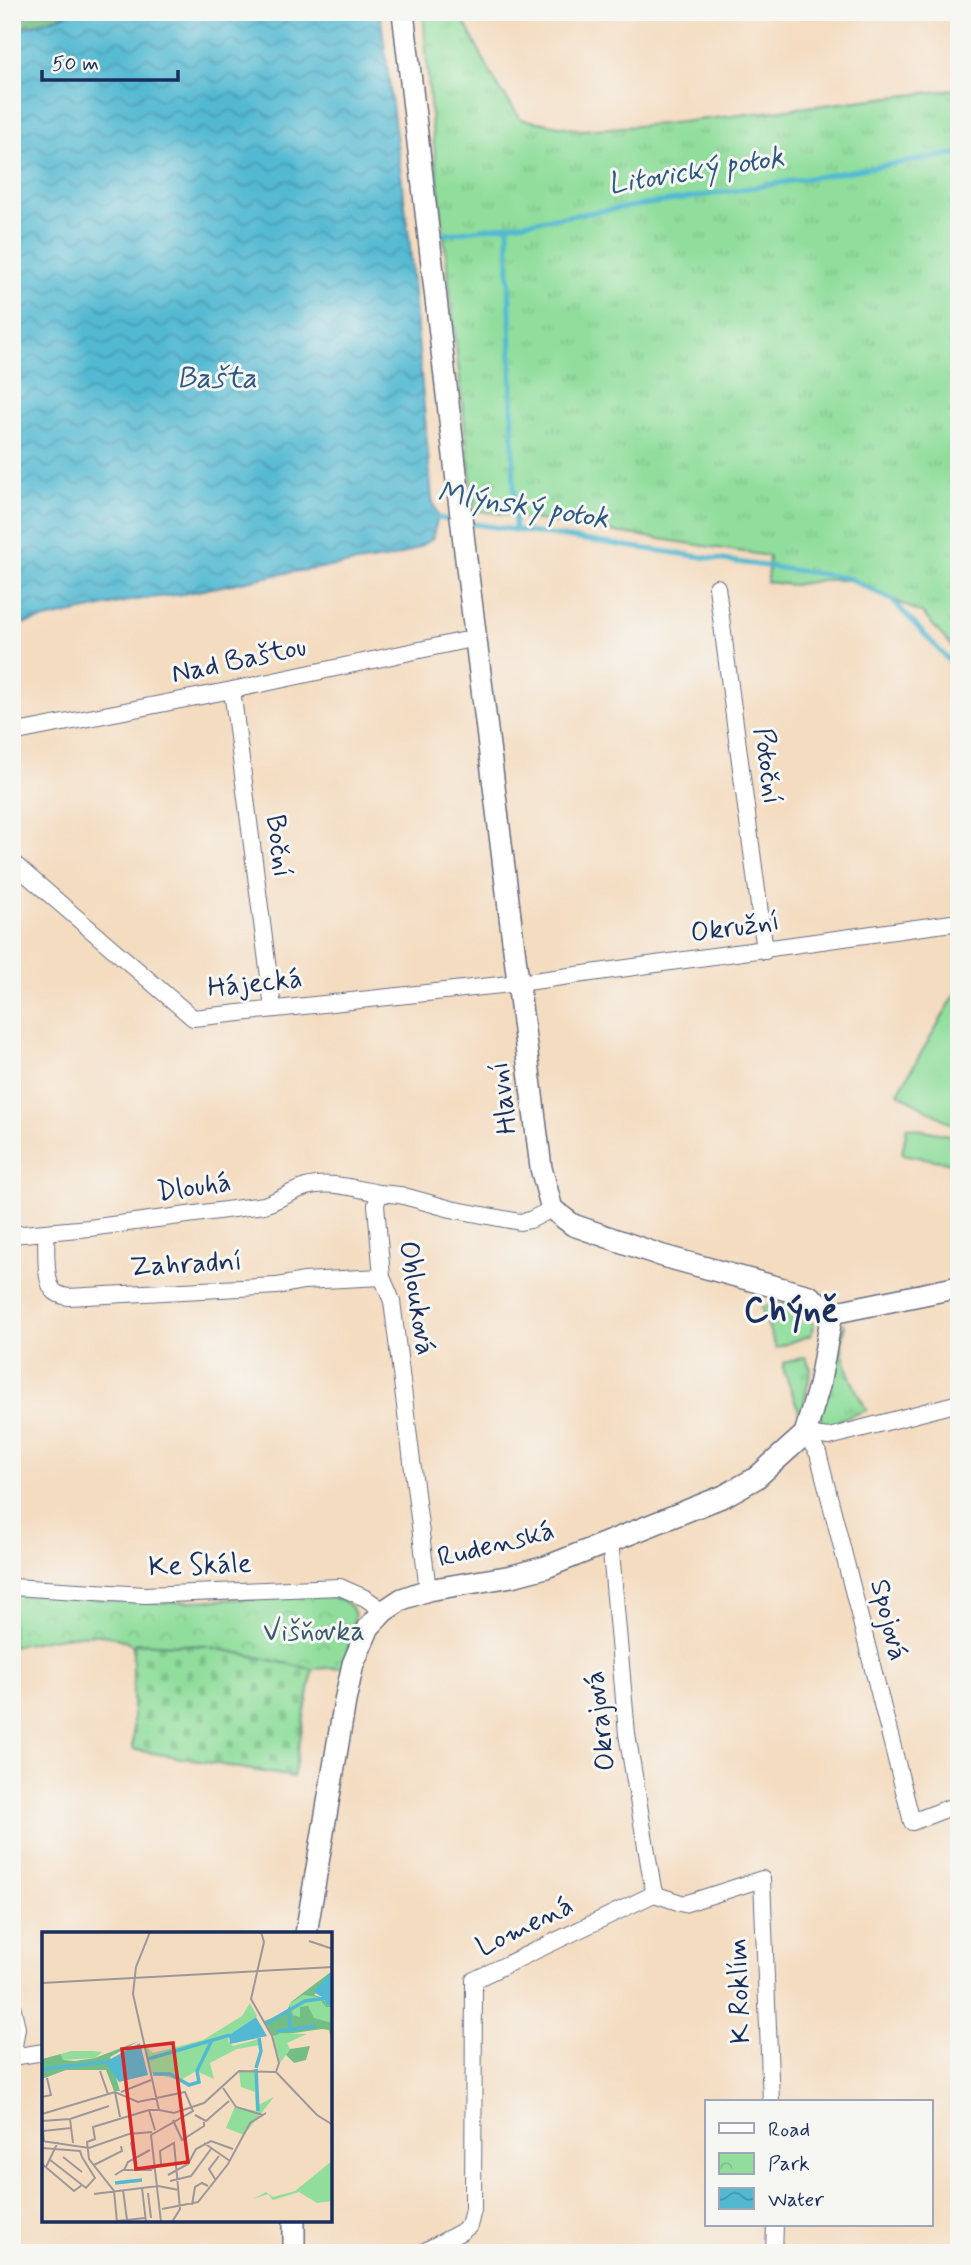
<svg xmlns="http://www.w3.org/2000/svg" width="971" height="2265" viewBox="0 0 971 2265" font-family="Mynerve,sans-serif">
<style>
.grass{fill:url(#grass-tufts);stroke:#56867d;stroke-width:2}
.forest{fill:url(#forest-firs);stroke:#487671;stroke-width:2}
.cemetery{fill:url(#cemetery-stones);stroke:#56867d;stroke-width:2}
.park{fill:url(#park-crowns);stroke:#56867d;stroke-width:2}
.pitch{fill:#91de9c;stroke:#56867d;stroke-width:2}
.water{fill:url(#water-waves);stroke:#377498;stroke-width:2}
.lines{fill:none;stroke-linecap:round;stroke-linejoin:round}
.stream{stroke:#53b9d2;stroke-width:5}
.minor-casing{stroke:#676c80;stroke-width:18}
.tertiary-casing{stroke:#676c80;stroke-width:24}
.minor{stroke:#fff;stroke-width:16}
.tertiary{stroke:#fff;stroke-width:21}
.labels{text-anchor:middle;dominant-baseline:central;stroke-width:6;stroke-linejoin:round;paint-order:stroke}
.street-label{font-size:28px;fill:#1b2f5e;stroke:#f6f6f2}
.park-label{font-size:28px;fill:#385b6e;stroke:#f6f6f2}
.water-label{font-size:30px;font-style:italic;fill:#2c5881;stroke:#f6f6f2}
.district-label{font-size:35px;font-weight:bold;fill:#1b2f5e;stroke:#f6f6f2}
.inset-river{fill:none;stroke:#53b9d2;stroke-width:3.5}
.inset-road{fill:none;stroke:#9d9799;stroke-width:2}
.view{fill:#d62828;fill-opacity:0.15;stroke:#d62828;stroke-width:3.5}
.inset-edge{fill:none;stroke:#1b2f5e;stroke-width:3.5}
</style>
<defs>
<pattern id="grass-tufts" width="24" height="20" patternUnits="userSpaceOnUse" patternTransform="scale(1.75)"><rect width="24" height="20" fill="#91de9c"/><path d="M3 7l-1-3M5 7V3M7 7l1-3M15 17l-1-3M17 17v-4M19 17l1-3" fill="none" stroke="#7cbf89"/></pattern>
<pattern id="forest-firs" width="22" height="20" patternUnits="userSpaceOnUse" patternTransform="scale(1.75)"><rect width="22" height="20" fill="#74bd84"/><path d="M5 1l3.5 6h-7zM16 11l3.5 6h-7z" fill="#5e9a6f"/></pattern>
<pattern id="cemetery-stones" width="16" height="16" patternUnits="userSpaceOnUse" patternTransform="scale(1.75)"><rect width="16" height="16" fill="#91de9c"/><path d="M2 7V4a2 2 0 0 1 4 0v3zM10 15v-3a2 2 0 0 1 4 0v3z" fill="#7cbf89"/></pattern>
<pattern id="park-crowns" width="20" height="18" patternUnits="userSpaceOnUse" patternTransform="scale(1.75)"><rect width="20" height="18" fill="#91de9c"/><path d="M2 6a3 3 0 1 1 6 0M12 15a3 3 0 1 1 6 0" fill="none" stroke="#7cbf89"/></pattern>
<pattern id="water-waves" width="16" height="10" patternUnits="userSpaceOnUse" patternTransform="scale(1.75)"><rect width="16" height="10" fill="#53b9d2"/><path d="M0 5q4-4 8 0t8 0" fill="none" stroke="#4497ae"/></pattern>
</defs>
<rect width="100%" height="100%" fill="#f6f6f2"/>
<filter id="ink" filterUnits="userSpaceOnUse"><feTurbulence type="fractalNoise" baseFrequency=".0143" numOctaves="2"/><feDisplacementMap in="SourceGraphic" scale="14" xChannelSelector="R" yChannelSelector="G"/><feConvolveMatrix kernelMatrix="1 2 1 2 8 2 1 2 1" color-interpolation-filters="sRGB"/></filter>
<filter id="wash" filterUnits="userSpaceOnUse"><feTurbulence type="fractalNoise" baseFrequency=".00686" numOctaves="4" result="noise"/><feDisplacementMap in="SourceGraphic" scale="28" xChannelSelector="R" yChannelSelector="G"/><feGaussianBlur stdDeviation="1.57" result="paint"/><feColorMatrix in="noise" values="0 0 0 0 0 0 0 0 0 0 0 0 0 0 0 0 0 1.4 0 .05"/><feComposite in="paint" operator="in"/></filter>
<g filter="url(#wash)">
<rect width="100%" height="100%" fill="#f4dcc0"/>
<!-- grass -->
<path class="grass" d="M423 12H459L497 85 521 119 581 130 664 124 959 89V651L954 649 923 614 854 580H822L793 585 767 582 769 556 474 510 432 127Z
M792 1302 805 1310 814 1326 811 1335 776 1348 761 1307Z
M844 1324C847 1333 842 1337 842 1346 843 1365 857 1394 867 1410L839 1420 837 1428 819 1426 829 1373Z
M805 1357 811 1369 801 1417 783 1368 784 1363Z"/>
<!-- forest -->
<path class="forest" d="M12 12H74L12 32Z"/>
<!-- cemetery -->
<path class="cemetery" d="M135 1643 206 1646 313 1669 293 1777 136 1750 133 1748V1646Z"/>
<!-- park -->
<path class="park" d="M12 1593 151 1603 325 1595C339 1598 350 1601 355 1615L344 1667 313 1669 206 1646 136 1643 133 1646C100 1623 49 1641 12 1646Z"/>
<!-- pitch -->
<path class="pitch" d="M959 988V1128L898 1093Z
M907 1127 959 1137 957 1164 902 1154Z"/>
<!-- water -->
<path class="water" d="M74 12H380L409 236 432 499 438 516 432 539 411 551 391 558 286 573 183 594 134 600 12 626V32Z"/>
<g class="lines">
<!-- stream -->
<path class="stream" d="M508 225 515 531
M441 235 689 198 959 153
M432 517 457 521
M467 523 848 578 892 600 959 671"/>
</g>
</g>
<g filter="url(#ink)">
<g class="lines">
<defs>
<path id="minor" d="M717 587 765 951
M232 690 273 1008
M12 733 232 690 476 638
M12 862 193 1018 519 983 959 922
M46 1233C47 1247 44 1279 53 1290 57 1295 63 1296 68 1297L277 1286 303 1281 382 1277
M12 1235 89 1228 264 1205C279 1200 292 1191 306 1187 329 1180 356 1189 379 1193
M805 1434 818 1453 912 1822 959 1804
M805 1434 829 1437 959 1403
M610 1540 627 1734 654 1894
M12 1587 145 1595 340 1587 365 1598 384 1611
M428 1590 392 1301 382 1277 376 1205 379 1193 400 1195 451 1209 520 1222 530 1220 552 1209
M12 2005 17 2028 12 2058
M12 2057 44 2052
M421 2253 461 2232 469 2226 473 2210 474 1980 654 1894 684 1904 762 1879 771 2102
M774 2253 775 2225"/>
<path id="tertiary" d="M403 12 465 551 541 1168 552 1209 573 1225 663 1256 809 1296 832 1313
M832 1313 959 1287
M306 1934 345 1701 353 1664 369 1627 384 1611 402 1599 428 1590 512 1576 546 1567 724 1496 756 1478 805 1434 819 1386 832 1313
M294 2253V2221"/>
</defs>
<!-- minor casing -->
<use href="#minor" class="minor-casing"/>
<!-- tertiary casing -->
<use href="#tertiary" class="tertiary-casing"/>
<!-- minor -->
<use href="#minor" class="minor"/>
<!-- tertiary -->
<use href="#tertiary" class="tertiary"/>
</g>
</g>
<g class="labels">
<!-- street labels -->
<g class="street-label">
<text transform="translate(239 661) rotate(-12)">Nad Baštou</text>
<text transform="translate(767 766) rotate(83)">Potoční</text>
<text transform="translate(278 846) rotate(83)">Boční</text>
<text transform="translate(735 928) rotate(-8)">Okružní</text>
<text transform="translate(255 984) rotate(-6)">Hájecká</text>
<text transform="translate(504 1098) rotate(-97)">Hlavní</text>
<text transform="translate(194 1188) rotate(-8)">Dlouhá</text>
<text transform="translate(186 1265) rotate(-3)">Zahradní</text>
<text transform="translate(416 1298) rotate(81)">Oblouková</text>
<text transform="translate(496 1545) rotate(-14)">Rudenská</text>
<text transform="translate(200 1566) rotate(-2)">Ke Skále</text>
<text transform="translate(888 1620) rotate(76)">Spojová</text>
<text transform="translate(601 1721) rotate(-97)">Okrajová</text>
<text transform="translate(525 1927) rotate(-26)">Lomená</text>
<text transform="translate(740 1991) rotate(-92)">K Roklím</text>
</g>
<!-- park labels -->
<g class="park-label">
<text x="314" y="1632">Višňovka</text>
</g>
<!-- water labels -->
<g class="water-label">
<text transform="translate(696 171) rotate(-9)">Litovický potok</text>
<text x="217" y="378">Bašta</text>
<text transform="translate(523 506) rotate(9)">Mlýnský potok</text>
</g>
<!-- district labels -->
<g class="district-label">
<text x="791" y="1311">Chýně</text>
</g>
</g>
<!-- overview -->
<g transform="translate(42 1932)">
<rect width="290" height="290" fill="#f4dcc0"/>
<path d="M208 71 215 84 187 103 186 109 191 114 217 107 218 113 195 117 168 131 172 147 154 139 139 148 108 141 101 111 111 121 161 108 200 84ZM29 119H51L60 120 53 126 21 128 19 122ZM214 137 216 173 232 165 202 203 184 196 193 174 214 179 213 160 199 155 197 140ZM290 229V269L275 271 257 260 231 268 226 262 211 267 224 260 231 265 253 259Z" fill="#91de9c"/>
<path d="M290 39 272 63 282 66 284 74 290 73V110L287 98 280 97 231 104 222 89 244 81 249 70ZM97 109 68 125 78 159H72L64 138H24L0 147V127L19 122 21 128 33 129 53 126ZM268 114 264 128 252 131 244 123 248 117Z" fill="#74bd84"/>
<path d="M261 63 276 65 284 75H290V91L272 86 266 74 258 75V85L251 83 247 72Z" fill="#91de9c"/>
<path d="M238 101 265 102 245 111 248 117 238 131 231 105Z" fill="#91de9c"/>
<path d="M290 39V73L284 74 282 66 271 60ZM214 85 225 104 188 112 187 103ZM98 111 106 143 77 150 63 130Z" fill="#53b9d2"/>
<path class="inset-river" d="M223 92 263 69 284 66M248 98 274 94M235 99 248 98 247 81M106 127 188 103M214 136 219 119 217 106M0 137 65 130M214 137 216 179M111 142H128L147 153 157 150 155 139 170 108M73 251 100 248"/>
<path class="inset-road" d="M108 0 94 35 91 62 117 178 132 181 162 171 197 139 234 140M219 0 222 10 209 67 230 104 237 131 234 140M267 9 291 17M0 51 291 35M58 139 66 162M234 140 275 183 291 193M181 156 194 175 221 183M73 160 78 185M79 160 109 148M0 165 9 163 5 146M0 182 73 160 96 170 143 160 151 179 109 203 119 290M153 183 164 189 187 169M0 186 2 210M28 187 31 211M131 188 140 208 162 194V190M0 189 28 187 67 174M113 198 107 178H117M1 199 29 196M0 209 47 216 87 202 110 200M89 210 94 238M162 211 188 229M0 216 38 219 40 225M21 225 40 240M7 227 44 256 53 246 40 225M0 232 32 259 40 253M52 233 80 219 79 214M4 235 16 210M110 237 119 232 118 219 132 211 138 277 130 290M82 238 86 230 108 218M73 243 81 238H110M126 243 146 232 154 217 169 209 191 217M173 247 167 237 177 224M128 249 149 244 169 217M100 256 104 290M81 258 85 288M106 261 109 286M52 262 116 254 137 258M150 273 153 255 160 251 166 254M120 277 156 270 186 232 208 191 224 181M75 289 103 286M75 290 72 259 47 227 45 210 53 207 51 195 107 178"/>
<path class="view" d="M131 111 146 230 94 237 80 117Z"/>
<rect width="290" height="290" class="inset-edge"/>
</g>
<!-- margin -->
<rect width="971" height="2265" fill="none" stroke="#f6f6f2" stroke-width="42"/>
<!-- legend -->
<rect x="705" y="2100" width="228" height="126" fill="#f6f6f2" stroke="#9ea6b7" stroke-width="2"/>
<rect x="719" y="2123" width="35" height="10" fill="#ffffff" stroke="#9ea6b7" stroke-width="2"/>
<text x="768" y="2136" font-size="21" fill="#1b2f5e">Road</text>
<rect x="719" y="2153" width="35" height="21" fill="url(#park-crowns)" stroke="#9ea6b7" stroke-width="2"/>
<text x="768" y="2170" font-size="21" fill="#1b2f5e">Park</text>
<rect x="719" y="2188" width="35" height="21" fill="url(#water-waves)" stroke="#9ea6b7" stroke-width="2"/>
<text x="768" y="2206" font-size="21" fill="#1b2f5e">Water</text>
<!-- scale -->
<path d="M42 70v10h136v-10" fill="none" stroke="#1b2f5e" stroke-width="3.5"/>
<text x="52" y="70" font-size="21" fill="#1b2f5e" stroke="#f6f6f2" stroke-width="5" paint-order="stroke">50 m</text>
</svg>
